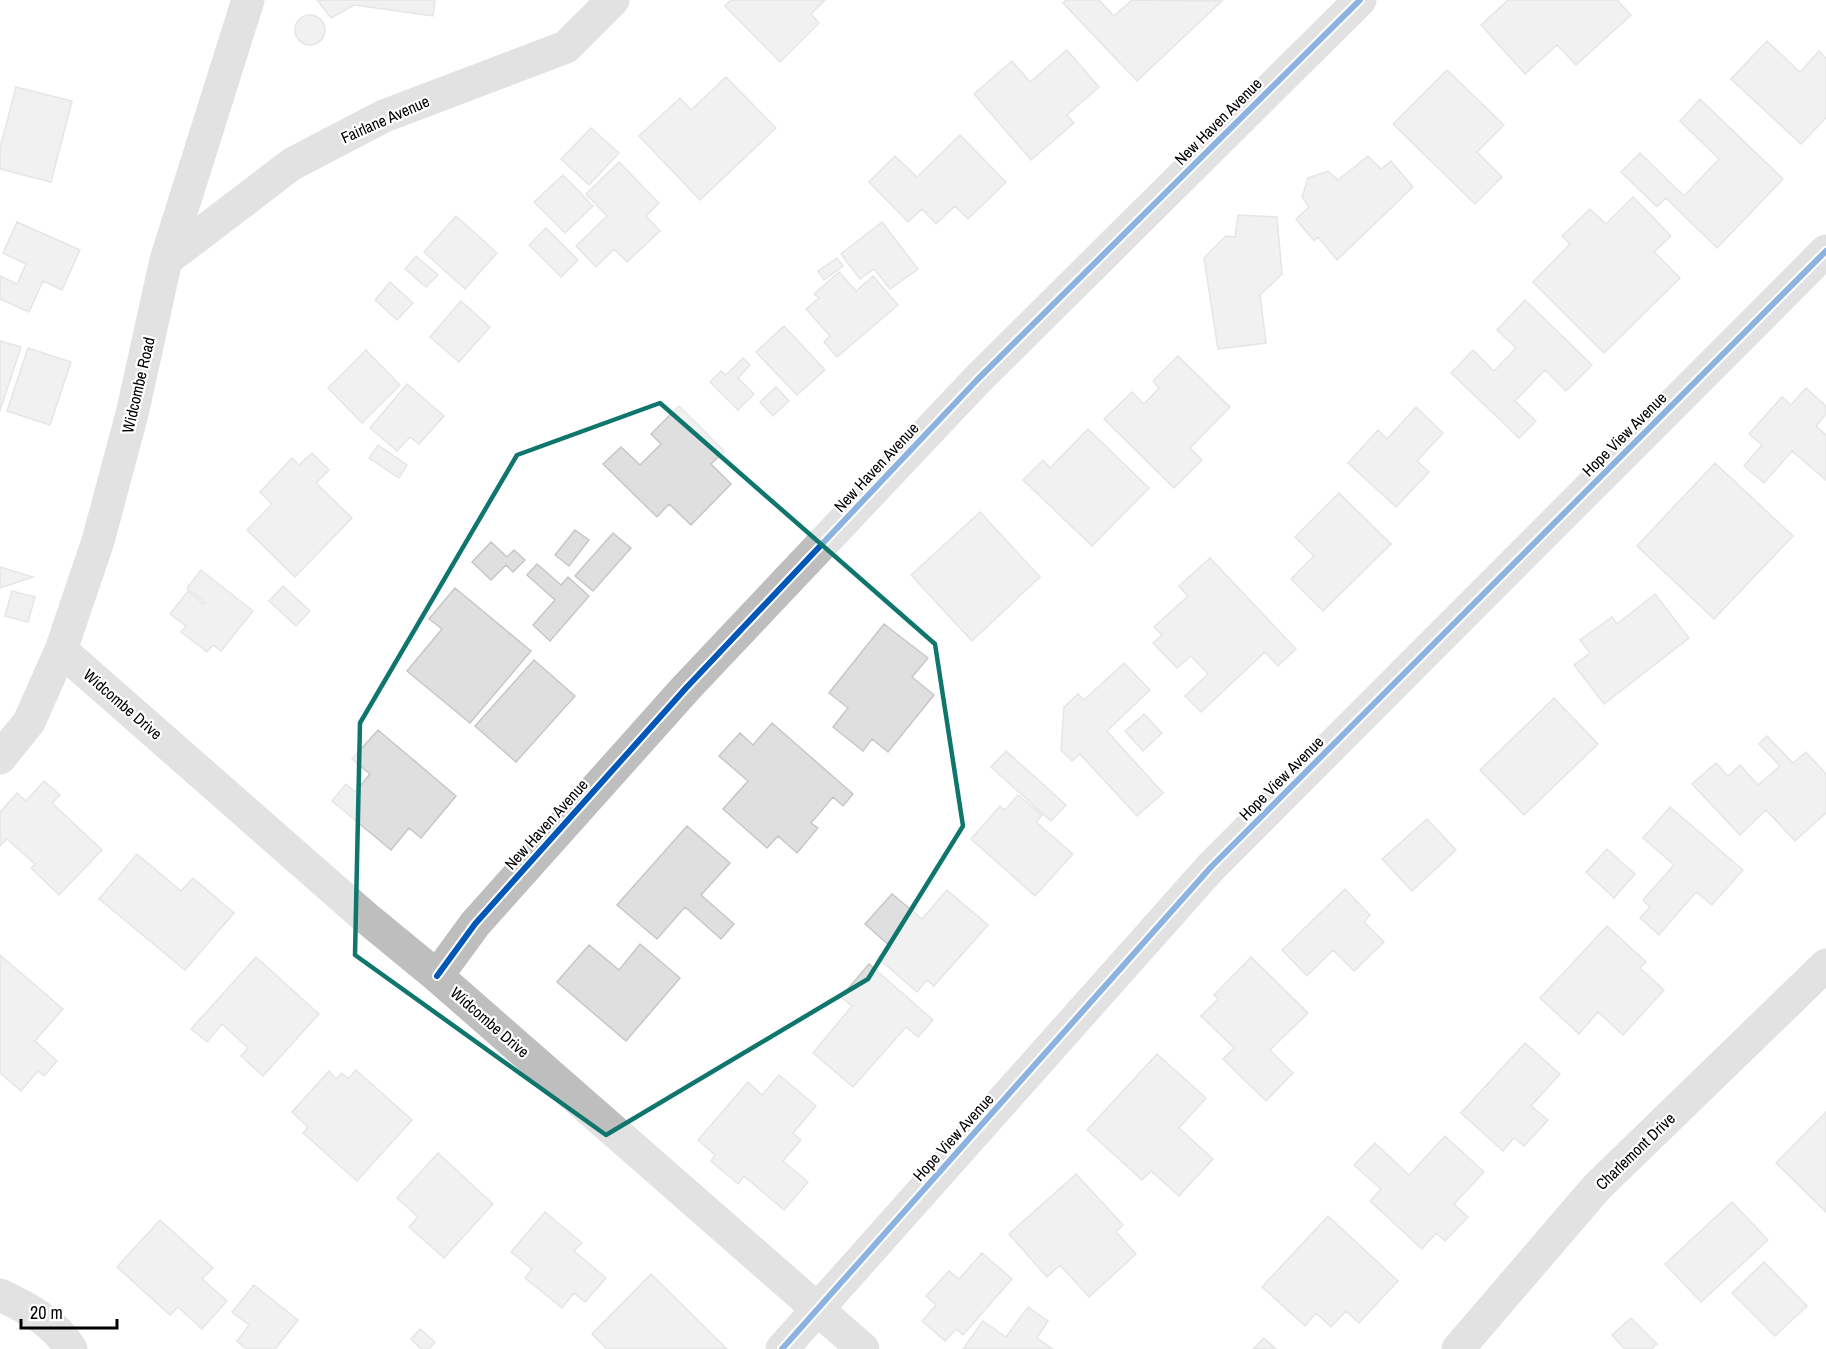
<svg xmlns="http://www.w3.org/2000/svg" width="1826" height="1349" viewBox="0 0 1826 1349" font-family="'Archivo Narrow',sans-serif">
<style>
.building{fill:#dfdfdf;stroke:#c7c7c7;stroke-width:1.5}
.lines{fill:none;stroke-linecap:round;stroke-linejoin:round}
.minor{stroke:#bebebe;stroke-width:33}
.cycleway-casing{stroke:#fff;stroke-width:10}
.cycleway{stroke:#0057b8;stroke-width:6}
.marked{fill:none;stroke:#0f766e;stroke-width:4.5;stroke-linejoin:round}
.labels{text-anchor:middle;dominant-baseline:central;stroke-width:4.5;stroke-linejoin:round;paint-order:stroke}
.street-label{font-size:16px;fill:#000;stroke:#fff}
</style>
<rect width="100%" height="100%" fill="#fff"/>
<!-- building -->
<path class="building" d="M317 0H435L433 16 354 5 331 18Z
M731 0H825L811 14 819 23 780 62 725 6Z
M1066 0H1099L1114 16 1132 0 1222 1 1137 81 1063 3Z
M1508 0H1617L1631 15 1576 65 1557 45 1525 74 1481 25Z
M295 30a15 15 0 1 1 30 0a15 15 0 1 1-30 0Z
M1767 41 1800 72 1819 51 1826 58V118L1801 144 1731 79Z
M1067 50 1099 87 1067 115 1074 123 1031 160 974 94 1012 61 1030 82Z
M1447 70 1504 125 1477 152 1502 177 1475 204 1393 124Z
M726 77 776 128 700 200 639 136 680 98 691 110Z
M16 87 72 101 51 182 0 169V148Z
M1700 99 1783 179 1717 248 1666 198 1657 207 1621 172 1640 153 1684 196 1719 159 1680 121Z
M591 128 619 153 589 185 561 159Z
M960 135 1006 182 968 219 955 206 936 224 922 209 908 222 869 182 895 156 917 177Z
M1368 156 1381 169 1391 161 1413 187 1337 260 1318 237 1314 241 1296 219 1309 207 1302 197 1308 178 1328 171 1338 180Z
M619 162 659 203 646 216 660 231 627 262 614 249 596 267 576 246 607 216 586 194Z
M563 175 593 206 565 233 534 202Z
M1633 197 1671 236 1654 252 1680 278 1604 353 1533 282 1570 244 1562 236 1590 209 1606 224Z
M1238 215 1277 217 1282 274 1260 295 1266 343 1218 349 1204 258 1226 236 1235 237Z
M456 216 497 253 465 289 424 252Z
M17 222 80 250 62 290 43 281 29 312 0 299V276L17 284 26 264 3 253Z
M882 222 918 269 890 289 874 269 860 279 841 254Z
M546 228 578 260 561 277 529 245Z
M416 256 438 275 426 287 405 269Z
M837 258 843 266 824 280 818 271Z
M839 272 856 291 873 276 898 305 837 357 824 342 830 336 806 309 819 298 814 294Z
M390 282 413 303 397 320 375 300Z
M1525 300 1592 365 1566 391 1545 370 1515 401 1536 421 1519 438 1451 373 1473 350 1494 371 1516 348 1497 330Z
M461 301 490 327 459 362 430 337Z
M784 326 825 370 797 395 756 352Z
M0 341 21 347 0 411Z
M28 348 71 362 50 425 7 411Z
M366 350 400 385 362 423 328 388Z
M1178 356 1230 407 1190 448 1202 460 1174 488 1104 419 1132 392 1144 404 1159 388 1153 381Z
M743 358 750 365 738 378 754 394 738 410 710 382 721 371 726 375Z
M407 384 444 416 419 444 410 437 397 451 370 428Z
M776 387 789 401 773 416 760 402Z
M1806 388 1826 406V414L1816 426 1826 435V480L1792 451 1764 483 1744 466 1762 445 1749 434 1782 397 1791 405Z
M679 406 724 451 711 464 731 484 691 525 669 504 657 517 603 464 621 447 640 465 661 444 651 434Z
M1416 407 1443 433 1417 461 1429 472 1396 507 1348 463 1378 430 1387 439Z
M1088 429 1149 488 1092 546 1023 480 1043 460 1050 468Z
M378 445 407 465 399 478 369 458Z
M312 453 329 470 316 483 352 518 295 577 247 530 272 504 260 492 292 458 299 465Z
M1715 463 1793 536 1714 619 1637 546Z
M1339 493 1391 544 1323 611 1291 579 1314 556 1295 537Z
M980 512 1040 577 972 641 911 575Z
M575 530 589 540 569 566 555 555Z
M613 533 631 548 593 591 575 576Z
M491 542 507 557 514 550 525 560 513 572 506 565 491 580 472 562Z
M1210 558 1296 649 1278 666 1265 652 1201 712 1185 696 1208 674 1191 656 1177 668 1153 643 1162 635 1154 627 1188 596 1179 586Z
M537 564 561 585 568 577 589 596 550 641 533 625 555 600 527 575Z
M0 567 33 577 0 588Z
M201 570 253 611 221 651 213 645 207 652 181 632 186 626 170 614 188 591 204 604 205 602 187 588Z
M283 586 310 611 296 626 269 601Z
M455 588 531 651 470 723 407 671 442 629 429 619Z
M12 591 35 597 28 622 5 616Z
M1655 594 1689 638 1604 704 1574 665 1590 653 1580 640 1612 617 1617 624Z
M884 624 928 658 912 677 934 695 888 752 872 739 863 751 833 727 848 708 829 693Z
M534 660 575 696 516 762 475 726Z
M1124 663 1150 690 1107 731 1163 793 1137 816 1080 754 1072 761 1061 750 1064 707 1078 694 1084 700Z
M1554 698 1598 744 1524 815 1480 770Z
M1144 714 1162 733 1143 751 1125 731Z
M772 723 853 794 843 806 833 797 811 823 818 828 797 853 778 836 767 848 723 809 748 781 719 756 740 733 753 745Z
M378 730 456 796 421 838 409 828 391 850 332 801 346 784 355 792 370 774 352 759Z
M1767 736 1793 763 1806 752 1826 774V813L1795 841 1766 810 1740 835 1692 784 1716 763 1728 776 1740 765 1758 785 1780 766 1759 744Z
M1006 751 1066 805 1051 821 991 767Z
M44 781 60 795 52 803 102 850 59 895 31 868 35 864 7 839 0 846V812L17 793 26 801Z
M1018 795 1042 815 1036 822 1073 854 1035 896 971 839 1000 806 1005 810Z
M1670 807 1743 870 1712 905 1696 892 1659 935 1640 918 1650 907 1643 900 1674 865 1643 838Z
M1427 819 1456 850 1412 891 1382 859Z
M687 826 730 863 701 895 734 924 721 939 685 907 657 939 617 905Z
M1607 849 1635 874 1614 898 1586 872Z
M137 854 181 891 193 878 234 913 185 970 99 899Z
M1345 889 1370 915 1364 922 1384 942 1354 971 1333 950 1307 976 1282 950Z
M947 890 988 925 934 986 927 980 917 992 880 960 891 947 865 924 892 894 922 919Z
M1607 926 1646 962 1640 968 1664 990 1623 1035 1598 1012 1579 1034 1540 998Z
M640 944 680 978 626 1041 557 982 589 945 619 970Z
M0 955 63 1009 35 1041 57 1061 44 1076 38 1071 21 1091 0 1073Z
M256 957 319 1014 263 1076 241 1056 248 1048 222 1024 207 1042 191 1029Z
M1251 957 1308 1013 1270 1050 1293 1073 1266 1101 1223 1059 1234 1048 1201 1016 1218 999 1214 995Z
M869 964 933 1020 918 1037 906 1027 853 1087 813 1053 852 1006 841 997Z
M1525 1043 1560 1074 1531 1106 1548 1120 1524 1146 1514 1138 1503 1151 1461 1113Z
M1157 1054 1206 1098 1179 1128 1213 1159 1179 1196 1151 1171 1142 1180 1087 1130Z
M356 1070 412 1120 357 1181 303 1133 308 1127 292 1112 329 1071 336 1079 342 1073 348 1079Z
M779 1075 816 1106 793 1133 801 1140 783 1161 808 1182 784 1210 744 1176 738 1184 711 1161 715 1155 698 1140 748 1082 762 1095Z
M1826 1112V1212L1776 1163Z
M1445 1136 1484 1172 1454 1204 1468 1217 1445 1241 1436 1233 1422 1249 1370 1201 1381 1189 1354 1165 1375 1143 1409 1175Z
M438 1153 493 1204 444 1258 409 1227 418 1217 397 1198Z
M1076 1174 1123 1225 1116 1232 1136 1254 1089 1297 1060 1265 1047 1277 1009 1234Z
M1732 1202 1768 1240 1701 1302 1665 1264Z
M545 1212 582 1243 574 1251 606 1278 585 1302 574 1293 562 1308 525 1278 532 1269 511 1252Z
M1328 1216 1398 1281 1359 1323 1346 1311 1331 1327 1316 1313 1305 1326 1262 1287Z
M160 1220 213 1268 202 1279 227 1301 202 1329 178 1307 170 1315 117 1267Z
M982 1253 1012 1279 963 1335 956 1329 945 1341 922 1321 936 1305 926 1296 949 1271 959 1279Z
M1764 1262 1807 1306 1775 1336 1732 1293Z
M651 1274 727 1349H607L592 1334Z
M254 1285 298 1320 275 1349H247L237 1341 249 1325 232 1312Z
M1028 1307 1048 1321 1037 1338 1053 1349H963L983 1321 1006 1337Z
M1631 1318 1657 1344 1651 1349H1625L1612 1335Z
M420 1329 435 1342 429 1349H421L411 1339Z
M1264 1338 1276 1349H1253Z"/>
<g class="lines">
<!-- minor -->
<path class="minor" d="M166 260 292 164 384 116 566 47 613 0
M61 650 364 916 437 976 863 1349
M0 758 29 722 61 650 98 541 132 414 166 260 248 0
M437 976 475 924 686 688 977 380 1360 0
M0 1295C28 1308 54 1322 71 1349
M782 1349 1211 867 1826 251
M1458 1349 1597 1187 1826 965"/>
<defs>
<path id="cycleway" d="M437 976 475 924 686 688 977 380 1360 0
M782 1349 1211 867 1826 251"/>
</defs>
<!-- cycleway casing -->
<use href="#cycleway" class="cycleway-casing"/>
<!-- cycleway -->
<use href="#cycleway" class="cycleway"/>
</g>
<!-- marked area -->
<path d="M0 0H1826V1349H0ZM660 403 935 644 963 826 868 979 606 1135 355 955 360 723 517 455Z" fill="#fff" fill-opacity=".55" fill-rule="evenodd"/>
<path class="marked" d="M660 403 935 644 963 826 868 979 606 1135 355 955 360 723 517 455Z"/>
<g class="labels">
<!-- street labels -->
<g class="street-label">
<text transform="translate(385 119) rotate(-24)">Fairlane Avenue</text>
<text transform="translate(1218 121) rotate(-45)">New Haven Avenue</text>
<text transform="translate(138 385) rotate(-77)">Widcombe Road</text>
<text transform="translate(1624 434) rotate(-45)">Hope View Avenue</text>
<text transform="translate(876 467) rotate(-47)">New Haven Avenue</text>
<text transform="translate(123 704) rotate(41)">Widcombe Drive</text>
<text transform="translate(1281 778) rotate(-45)">Hope View Avenue</text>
<text transform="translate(546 824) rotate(-48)">New Haven Avenue</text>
<text transform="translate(490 1022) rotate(41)">Widcombe Drive</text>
<text transform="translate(953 1137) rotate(-48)">Hope View Avenue</text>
<text transform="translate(1635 1151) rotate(-44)">Charlemont Drive</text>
</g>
</g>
<!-- scale -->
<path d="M21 1319v9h96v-9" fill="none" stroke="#000000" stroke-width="3"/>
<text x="30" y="1319" font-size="18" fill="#000000" stroke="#ffffff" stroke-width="4.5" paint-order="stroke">20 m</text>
</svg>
